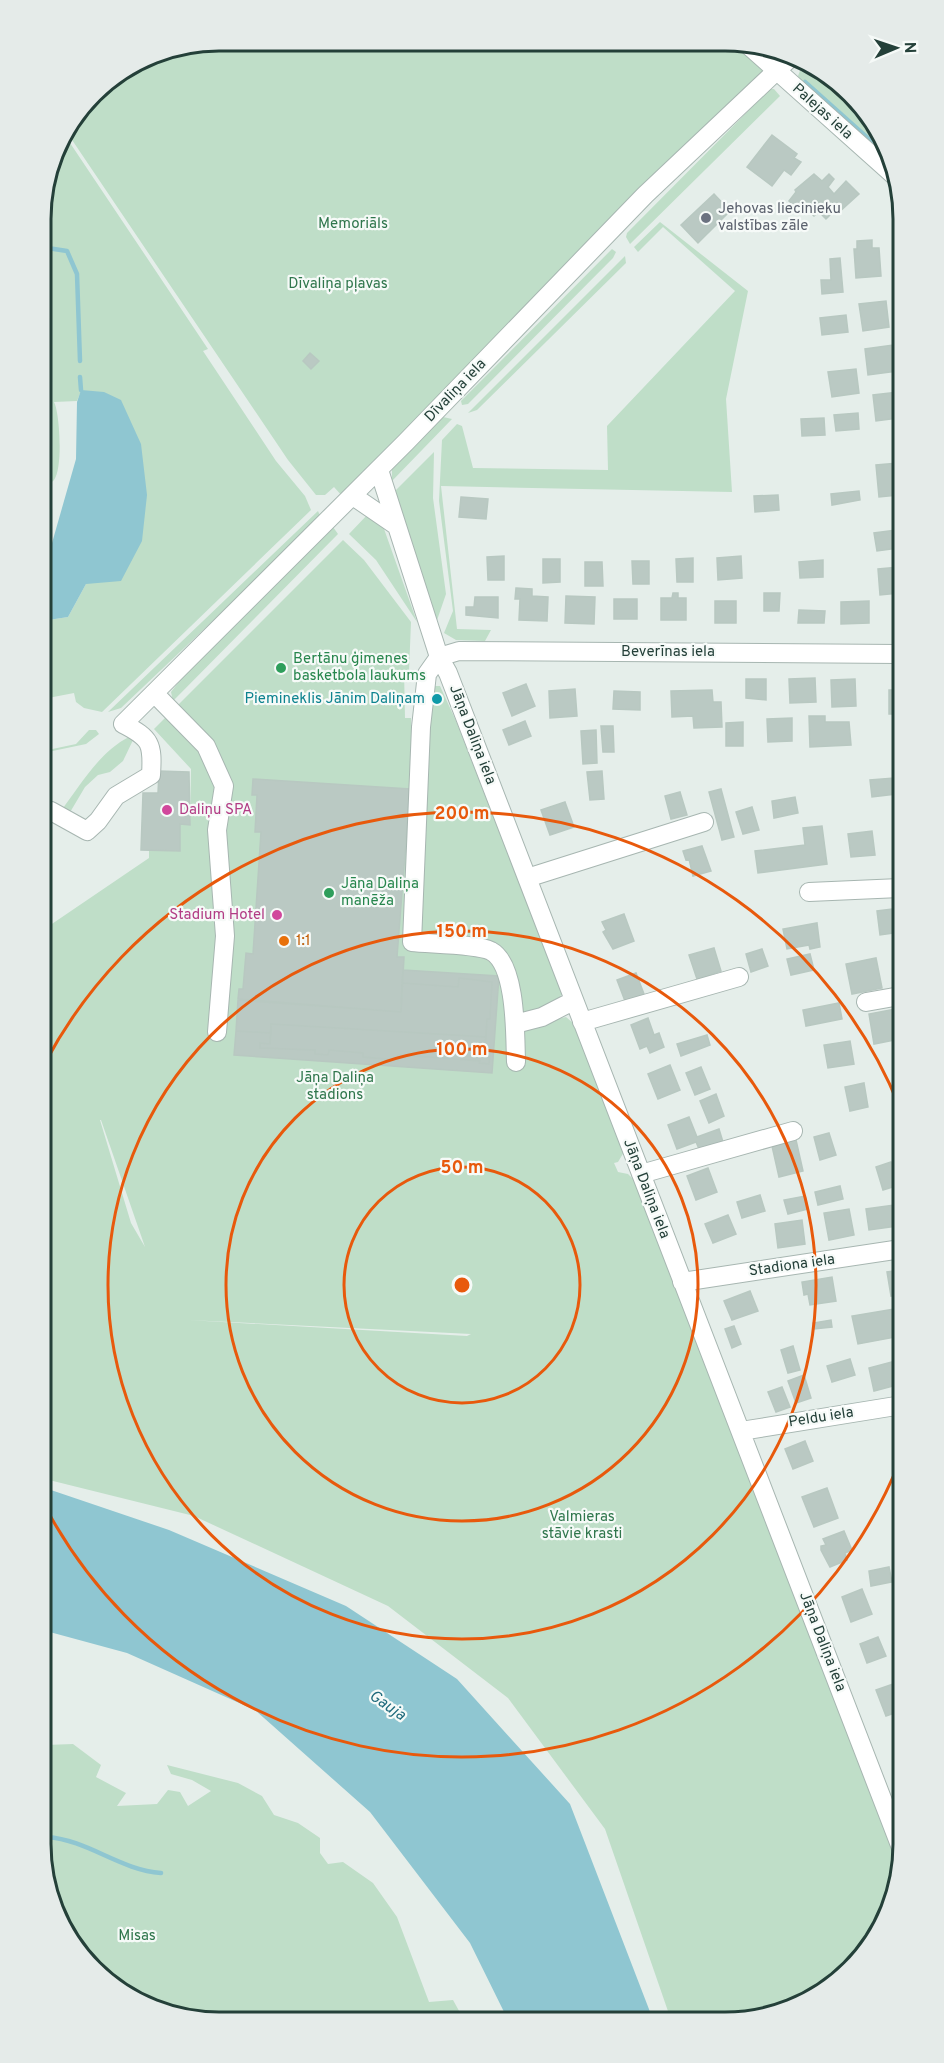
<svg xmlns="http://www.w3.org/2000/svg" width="944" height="2063" viewBox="0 0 944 2063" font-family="Overpass,sans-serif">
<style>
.green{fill:#bfdec8;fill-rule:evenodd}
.water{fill:#8fc6d1}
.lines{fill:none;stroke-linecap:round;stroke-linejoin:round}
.stream{stroke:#8fc6d1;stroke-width:4.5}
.building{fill:#bac9c3;stroke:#b8c8c1;stroke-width:1.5}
.minor-casing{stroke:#a7b6b1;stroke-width:20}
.minor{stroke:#fff;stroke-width:18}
.ring{fill:none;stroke:#e8590c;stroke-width:3}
.worship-dot{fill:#6b7280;stroke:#f6faf8;stroke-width:2}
.leisure-dot{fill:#2e9e5b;stroke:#f6faf8;stroke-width:2}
.culture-dot{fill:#0f9aa8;stroke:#f6faf8;stroke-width:2}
.hotel-dot{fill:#d1479c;stroke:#f6faf8;stroke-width:2}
.food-dot{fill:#e8710a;stroke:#f6faf8;stroke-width:2}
.labels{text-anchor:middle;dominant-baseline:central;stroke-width:4.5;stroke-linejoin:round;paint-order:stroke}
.street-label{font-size:15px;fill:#244039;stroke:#f6faf8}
.worship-label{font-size:15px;fill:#5b616d;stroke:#f6faf8;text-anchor:start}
.park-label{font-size:15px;fill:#2f764c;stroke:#f6faf8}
.leisure-label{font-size:15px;fill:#27864d;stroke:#f6faf8;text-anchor:start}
.culture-label{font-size:15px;fill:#0d838f;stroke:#f6faf8;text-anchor:end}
.hotel-label{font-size:15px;fill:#b23c85;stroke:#f6faf8;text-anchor:start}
.food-label{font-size:15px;fill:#c56008;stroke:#f6faf8;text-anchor:start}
.water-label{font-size:16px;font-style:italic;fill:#1f6a7c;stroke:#f6faf8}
.rim{fill:none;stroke:#244039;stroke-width:3}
.centre{fill:#e8590c;stroke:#f6faf8;stroke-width:3}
.ring-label{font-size:18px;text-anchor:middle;font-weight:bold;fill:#e8590c;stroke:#f6faf8;stroke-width:4.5;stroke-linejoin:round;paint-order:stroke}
</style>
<rect width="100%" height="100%" fill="#e5eeea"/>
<!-- green -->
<path class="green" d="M219 41 740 44 766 69 343 497 334 487 325 495H316L288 460 66 131 101 85 151 54Z
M802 65 843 85 874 120 897 172 804 88 798 76Z
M770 89H774L780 96 630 244 626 237 627 233Z
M64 134 208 349 203 351 276 461 305 496 311 510 102 712 84 708 76 702 74 693 43 699 42 621 68 617 86 584 81 391 77 401 54 402C60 413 63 469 54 480 52 483 45 485 42 487L41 207 59 140Z
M660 222 748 291 726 399 732 492 441 486 457 629 491 630 485 641 456 640 444 633 453 611 439 501 442 440 457 424 462 426 473 468 608 470 607 426 735 291 663 227 638 252 634 247Z
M612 249 616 252 613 258 468 404 462 405 461 401Z
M625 256 626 263 477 410 468 413Z
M443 417 452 419 392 481V468Z
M434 452 433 498 446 594 435 626 393 493Z
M318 511 321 518 121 708 108 712Z
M369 513 383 526 417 622 376 560 349 534Z
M333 527 338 534 173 701 171 692 184 675Z
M343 540 364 560 411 622 409 671 404 670 405 718H411V725L428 727 430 686H440L456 721 556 977 562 994 553 1005 558 1019 566 1017 573 1023 624 1152 618 1162 614 1163 618 1172 628 1174 636 1182 903 1856 890 1912 859 1961 824 1993 771 2016 670 2017 605 1829 508 1698 388 1606 194 1516 45 1479 43 930 149 858V850L179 851 180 824H190L191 769 154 729ZM100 1120H101L145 1247 131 1223ZM188 1320 471 1334 467 1336Z
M89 730H96L99 734 86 744 43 753V751L76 744Z
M129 737 134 738 123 761 110 772 98 775 85 787 69 814 60 812C80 786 99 752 129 737Z
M73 1744 101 1765 96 1777 126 1793 117 1806 157 1804 168 1790 180 1792 188 1806 211 1791 192 1780 171 1774 167 1765 238 1783 262 1796 274 1815 298 1823 320 1838V1853L328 1864 343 1862 373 1883 397 1917 429 2002 453 2000 463 2018 185 2019 101 1978 65 1933 47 1890 46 1745Z"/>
<!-- water -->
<path class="water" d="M81 390 104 392 121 400 141 444 147 495 142 541 121 581 86 584 68 617 42 621V550L52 543 76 459 77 402Z
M45 1488 169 1530 346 1606 457 1679 570 1804 652 2017 507 2018 470 1943 370 1812 255 1710 127 1653 46 1631Z"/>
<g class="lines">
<!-- stream -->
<path class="stream" d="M805 82 890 158
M41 247 67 251 77 274 80 361
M80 377 81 390
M47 1837C88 1840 120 1870 161 1873"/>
</g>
<!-- building -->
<path class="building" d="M772 135 797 154 794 158 801 162 791 175 784 170 772 186 747 167Z
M814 174 822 181 829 174 834 179 828 187 834 194 846 181 859 194 837 214 834 211 826 219 819 212 814 216 805 207 800 212 789 201 796 192 795 190Z
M714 194 730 211 698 243 681 225Z
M872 240V248H879L881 276 856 278 854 249H857V241Z
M840 258 843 292 822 294 821 280H831L830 259Z
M886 301 889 327 863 331 859 304Z
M846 315 848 332 822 335 820 318Z
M893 345 897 371 868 375 865 349Z
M310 353 319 361 311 369 303 361Z
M856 369 859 393 832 397 828 372Z
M898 392V418L876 421 873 395Z
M858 413 859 429 836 431 834 415Z
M824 418 825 435 802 436 801 419Z
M898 463V495L879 497 876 465Z
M859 491 860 500 832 505 831 494Z
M778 495 779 510 755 512 754 496Z
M461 497 488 499 486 519 459 517Z
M896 530 898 548 877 551 874 533Z
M504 556V580H488L487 557Z
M741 556 742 578 718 580 717 558Z
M693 558V582H677L676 559Z
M543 559H560V582L543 583Z
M823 560V577L800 578 799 562Z
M632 561H649V584H633Z
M585 562H602L603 586H585Z
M899 567V593L880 595 878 569Z
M516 588 532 589V596L548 597 547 621 519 620 520 599H515Z
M673 593H678V598H686V620H661V598H672Z
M764 593H780L779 611H764Z
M566 596 595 597 594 624 565 623Z
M475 597H498V618L466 615V607H474Z
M614 599H637V619H614Z
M715 601H736V623H715Z
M869 601V623L841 624V602Z
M799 610 825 611 824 623H798Z
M815 678 816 702 790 703 789 679Z
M746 679H766V700L746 698Z
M855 679 856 706 832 707 831 680Z
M526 684 535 706 512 716 503 693Z
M575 689 577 716 550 718 549 691Z
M712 690 713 702H721L722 727 694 728 693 716 672 717 671 691Z
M889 690H899V714H889Z
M614 691 640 692V710L613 709Z
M809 716H825V722H849L851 745 810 747Z
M792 718V741L768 742 767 719Z
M525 721 531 736 509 745 503 730Z
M743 722V746H726V723Z
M601 726H613L614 752H603Z
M596 730 597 763 583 764 581 731Z
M159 771 189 772 190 825 180 824V851L141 850 143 793H158Z
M602 771 604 799 590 800 587 772Z
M894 778 896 794 872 797 870 780Z
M253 779 410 789 397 957H404L401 1012 238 999 239 989H243L246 953 253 954 261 832H255L257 795H252Z
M721 789 734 837 722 840 709 792Z
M680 792 687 815 671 819 665 796Z
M795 797 798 813 774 818 772 801Z
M565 802 574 827 550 835 541 810Z
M752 807 759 830 743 834 736 812Z
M822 826 827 864 758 873 755 851 805 845 803 828Z
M872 831 875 855 851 857 848 834Z
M702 846 711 871 693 876 689 859 686 860 683 851Z
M900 908V932L880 935 877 911Z
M624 914 634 941 613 949 603 932 606 930 602 922Z
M817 923 820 947 810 949 809 945 787 949 783 929Z
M714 948 721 971 697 979 689 955Z
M762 949 768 966 751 972 746 954Z
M810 954 814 970 791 975 787 959Z
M876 958 882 988 852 994 846 964Z
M403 970 499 976 492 1073 234 1055 236 1031 271 1033 270 1044 260 1043V1048L315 1050V1054L328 1055 329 1050 363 1053V1057L398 1060V1055L430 1057 480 1061 479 1063 489 1064 490 1049H485L487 1019H490L492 982 459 978 458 987 402 983Z
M636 973 644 994 625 1001 617 980Z
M459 978 492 982 490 1019H487L486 1037 271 1024V1033L236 1031 238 1000 401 1012 402 983 458 987Z
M839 1003 842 1019 806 1026 803 1010Z
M896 1009 900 1039 874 1044 869 1014Z
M648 1018 654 1035 659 1033 664 1047 650 1053 647 1046 640 1049 631 1025Z
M271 1024 486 1037 485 1049H490L489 1064 479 1063 480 1061 430 1057 398 1055V1060L363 1057V1053L329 1050 328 1055 315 1054V1050L260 1048V1043L270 1044Z
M707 1035 710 1045 681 1056 677 1044Z
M850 1041 854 1064 828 1068 824 1045Z
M670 1065 680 1090 658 1099 648 1074Z
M701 1067 710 1089 695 1095 686 1073Z
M864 1083 868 1107 850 1111 845 1087Z
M716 1094 724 1116 709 1123 700 1101Z
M689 1117 697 1137 719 1129 723 1142 700 1151 696 1142 677 1149 668 1125Z
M829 1133 836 1155 820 1160 814 1137Z
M796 1140 803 1171 779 1177 772 1146Z
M891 1162 899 1185 883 1190 876 1167Z
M708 1168 717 1192 696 1200 687 1176Z
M840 1186 843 1199 818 1205 815 1192Z
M760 1195 765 1211 742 1218 737 1202Z
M805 1196 808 1209 788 1214 784 1200Z
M894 1205 897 1226 869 1230 866 1209Z
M849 1209 854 1235 829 1240 824 1213Z
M728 1215 736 1234 713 1243 705 1224Z
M802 1220 805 1244 778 1248 775 1224Z
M901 1270V1294L891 1296 887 1272Z
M832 1277 836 1301 810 1305 808 1294 804 1295 802 1282Z
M750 1291 758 1311 732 1320 724 1301Z
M901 1308V1336L858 1344 852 1316Z
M831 1320 832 1327 814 1329 813 1323Z
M734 1326 741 1344 732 1348 725 1329Z
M793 1346 800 1370 788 1373 781 1350Z
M850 1359 855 1375 832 1382 827 1366Z
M892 1362 897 1385 874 1391 869 1368Z
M804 1375 811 1398 796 1403 788 1381Z
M782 1387 790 1407 776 1412 768 1392Z
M805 1441 813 1461 793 1469 785 1449Z
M827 1488 838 1518 814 1527 802 1497Z
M844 1531 852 1550 845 1553 847 1560 830 1567 821 1550V1546L826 1545 823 1539Z
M889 1567 892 1582 871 1586 869 1571Z
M862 1589 872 1614 851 1622 842 1597Z
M878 1637 886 1656 867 1663 860 1644Z
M899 1682 903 1692V1710L886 1716 876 1690Z
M903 1725V1753L894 1729Z"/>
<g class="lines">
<defs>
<path id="minor" d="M747 44 897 178
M379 470 439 657 448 673 903 1853
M353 496 394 524
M439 657 427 674 421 727 412 942C429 944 477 944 491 951 517 965 515 1037 516 1062
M439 657 459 651 899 654
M155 694 206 746 224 786 217 830 225 936 217 1032
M51 811 87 831 98 821 116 796 151 775C153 744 151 738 123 724L406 442 645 195 789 59
M527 878 704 822
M809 892 900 888
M866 1002 900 996
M582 1022 739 977
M515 1024 542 1017 573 1001
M641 1174 793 1131
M682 1282 901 1249
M741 1431 902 1405"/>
</defs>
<!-- minor casing -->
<use href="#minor" class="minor-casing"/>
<!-- minor -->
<use href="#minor" class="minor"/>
</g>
<!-- distance rings -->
<g class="ring">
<circle cx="462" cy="1285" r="118"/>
<circle cx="462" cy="1285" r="236"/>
<circle cx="462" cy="1285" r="354"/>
<path d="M901 1458A472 472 0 0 1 47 1510M45 1063A472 472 0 0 1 900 1108"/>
</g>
<!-- markers -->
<circle class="worship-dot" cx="706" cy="218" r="6"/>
<g class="leisure-dot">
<circle cx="281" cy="668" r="6"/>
<circle cx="329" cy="893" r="6"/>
</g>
<circle class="culture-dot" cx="437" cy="699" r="6"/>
<g class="hotel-dot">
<circle cx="167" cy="810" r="6"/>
<circle cx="277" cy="915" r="6"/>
</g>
<circle class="food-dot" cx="284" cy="941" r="6"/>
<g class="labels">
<!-- street labels -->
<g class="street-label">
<text transform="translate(822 112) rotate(42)">Palejas iela</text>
<text transform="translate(456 391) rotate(-46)">Dīvaliņa iela</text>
<text x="668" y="652">Beverīnas iela</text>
<text transform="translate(472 735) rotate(69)">Jāņa Daliņa iela</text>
<text transform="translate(646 1189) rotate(69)">Jāņa Daliņa iela</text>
<text transform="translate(792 1266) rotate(-8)">Stadiona iela</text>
<text transform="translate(821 1418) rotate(-9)">Peldu iela</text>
<text transform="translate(822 1642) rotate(69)">Jāņa Daliņa iela</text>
</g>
<!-- worship labels -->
<g class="worship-label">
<text x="718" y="209">Jehovas liecinieku<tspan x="718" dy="17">valstības zāle</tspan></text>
</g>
<!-- park labels -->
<g class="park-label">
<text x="353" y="224">Memoriāls</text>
<text x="338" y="284">Dīvaliņa pļavas</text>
<text x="335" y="1078">Jāņa Daliņa<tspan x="335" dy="17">stadions</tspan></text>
<text x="582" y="1517">Valmieras<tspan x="582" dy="17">stāvie krasti</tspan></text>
<text x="137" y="1936">Misas</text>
</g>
<!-- leisure labels -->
<g class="leisure-label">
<text x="293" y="659">Bertānu ģimenes<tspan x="293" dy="17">basketbola laukums</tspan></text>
<text x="341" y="884">Jāņa Daliņa<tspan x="341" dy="17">manēža</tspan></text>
</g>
<!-- culture labels -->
<g class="culture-label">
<text x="425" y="699">Piemineklis Jānim Daliņam</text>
</g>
<!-- hotel labels -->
<g class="hotel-label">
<text x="179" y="810">Daliņu SPA</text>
<text x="265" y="915" text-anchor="end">Stadium Hotel</text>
</g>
<!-- food labels -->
<g class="food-label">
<text x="296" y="941">1:1</text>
</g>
<!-- water labels -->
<g class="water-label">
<text transform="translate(387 1706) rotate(35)">Gauja</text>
</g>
</g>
<!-- crop -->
<path d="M0 0H944V2063H0ZM219 51H725A168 168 0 0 1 893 219V1844A168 168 0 0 1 725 2012H219A168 168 0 0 1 51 1844V219A168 168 0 0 1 219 51Z" fill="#e5ebe9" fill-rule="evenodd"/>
<path class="rim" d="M219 51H725A168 168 0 0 1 893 219V1844A168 168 0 0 1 725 2012H219A168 168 0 0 1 51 1844V219A168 168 0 0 1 219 51Z"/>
<circle cx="462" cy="1285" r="9" class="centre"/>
<g class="ring-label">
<text x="462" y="819">200 m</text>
<text x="462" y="937">150 m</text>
<text x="462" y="1055">100 m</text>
<text x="462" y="1173">50 m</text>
</g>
<!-- north arrow -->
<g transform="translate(896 48) rotate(88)" stroke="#f6faf8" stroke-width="4.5" paint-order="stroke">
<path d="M0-4.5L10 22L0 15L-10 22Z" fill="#244039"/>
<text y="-9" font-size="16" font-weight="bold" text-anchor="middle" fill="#244039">N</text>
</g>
</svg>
